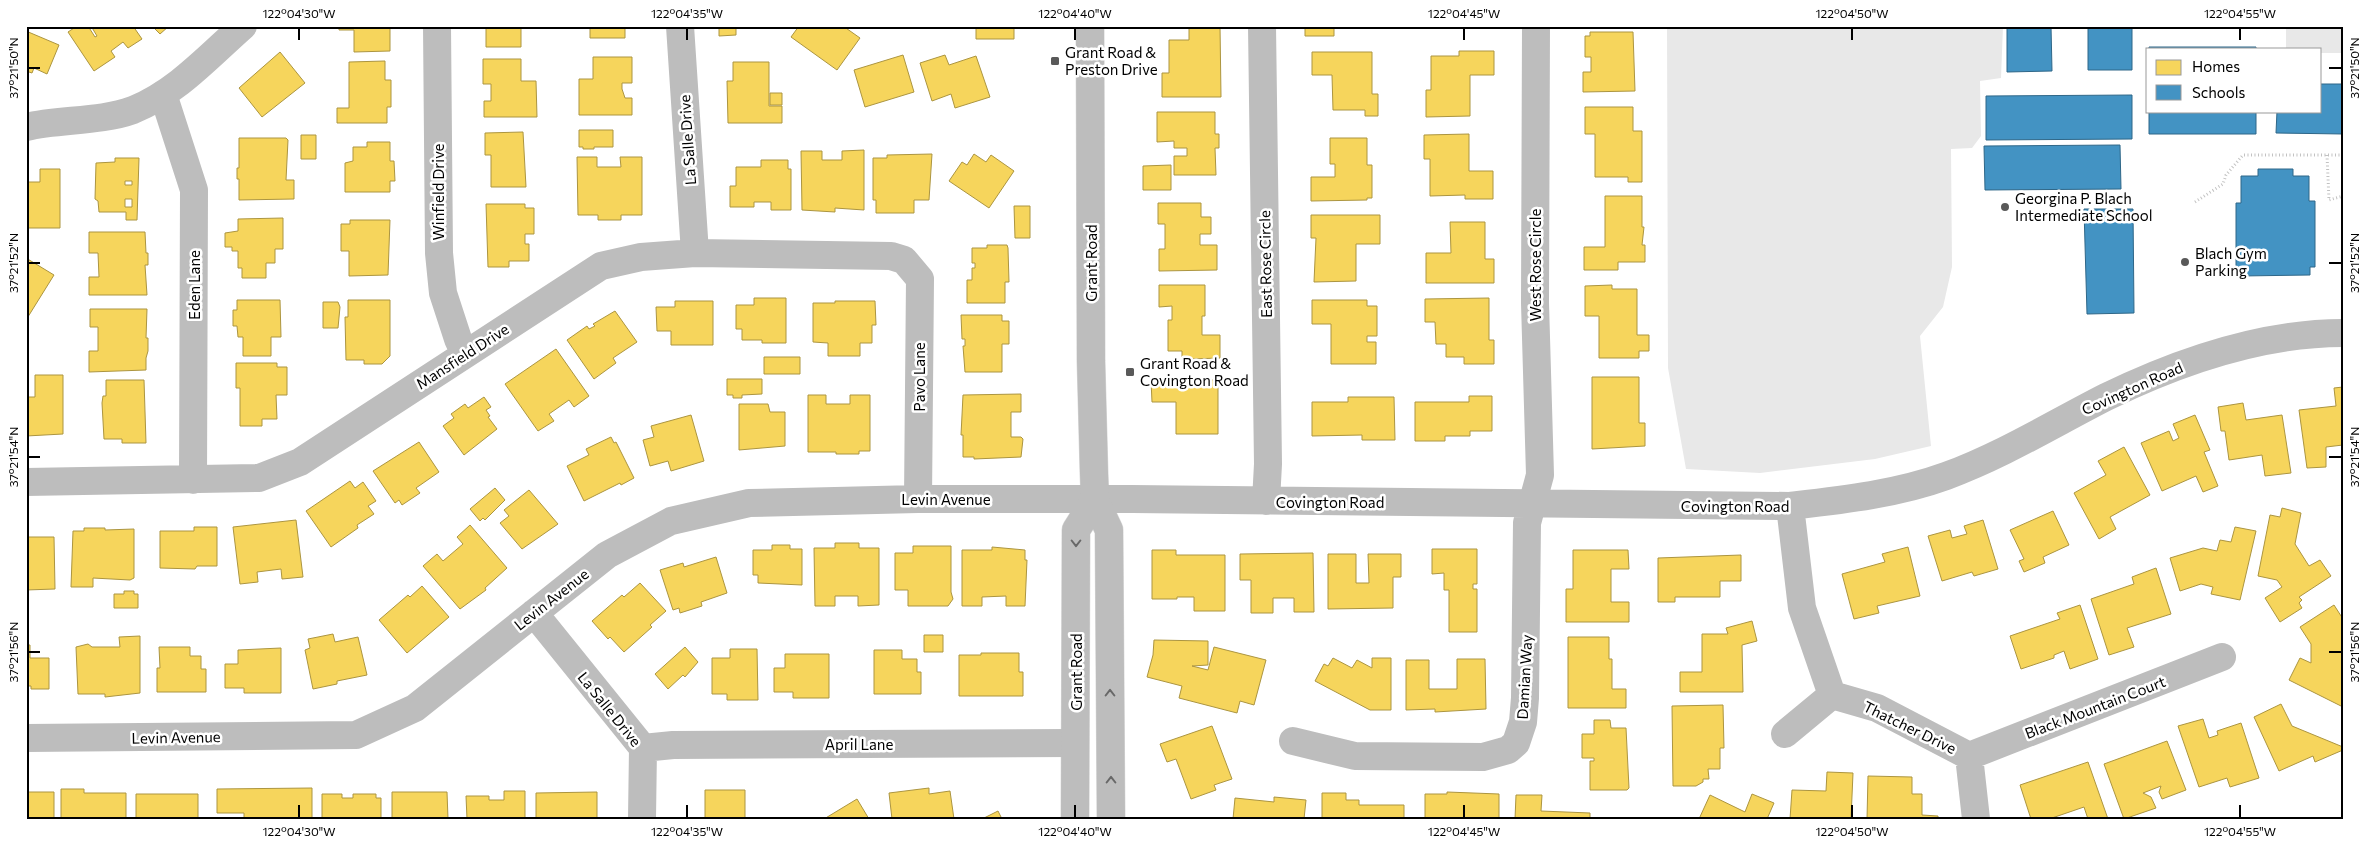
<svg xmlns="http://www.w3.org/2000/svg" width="2369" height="845" viewBox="0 0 2369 845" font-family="Commissioner,sans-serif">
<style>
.green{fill:#e8e8e8}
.homes{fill:#f6d55c;stroke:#ac9540;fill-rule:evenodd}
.schools{fill:#4393c3;stroke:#2f6788}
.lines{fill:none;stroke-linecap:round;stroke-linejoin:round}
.major-casing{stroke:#dbdbdb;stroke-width:29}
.path{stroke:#c2c2c2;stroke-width:3;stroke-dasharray:1 2.5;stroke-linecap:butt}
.minor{stroke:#bdbdbd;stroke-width:28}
.major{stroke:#bdbdbd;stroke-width:28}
.oneway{stroke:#686868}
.ticks{fill:none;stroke:#000;stroke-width:2}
.poi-dot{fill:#595959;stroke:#fff;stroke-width:2}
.labels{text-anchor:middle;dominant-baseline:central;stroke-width:5;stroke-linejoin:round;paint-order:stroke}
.poi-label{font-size:15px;fill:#000;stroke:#fff;text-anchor:start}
.street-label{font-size:15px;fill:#000;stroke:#fff}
.neatline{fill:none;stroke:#000;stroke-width:2}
.ticks-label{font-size:12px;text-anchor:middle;fill:#000}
</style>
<rect width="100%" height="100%" fill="#fff"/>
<!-- green -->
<path class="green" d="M1667 26H2003L2001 78 1980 81 1981 136 1972 148 1951 149 1952 267 1943 307 1920 336 1931 446 1875 459 1760 473 1686 469 1668 368Z
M2286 26H2343V53H2320V49H2286Z"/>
<!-- homes -->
<path class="homes" d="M77 26H88L95 37 97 36 91 26H133L142 39 128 48 123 42 111 51 115 57 94 71 68 32Z
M152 26H169L160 34Z
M339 26H390V51L354 52V30H339Z
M486 26H521V47H486Z
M590 26H625V38H590Z
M719 26H736V35L719 36Z
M799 26H843L860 38 837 70 791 37Z
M976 26H1014V39H976Z
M1189 26H1220L1221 97H1162V73H1169V40H1189Z
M1305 26H1334V36H1305Z
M26 31 59 45 47 74 34 68 32 73 26 71Z
M1590 32H1633L1635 91 1583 92V72H1591V57H1585V36H1590Z
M1459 51H1494V75H1470V116L1426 117V90H1431V56H1459Z
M280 52 305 83 262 117 239 88Z
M1312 52H1372V94H1378V116H1365V110H1333L1332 75H1312Z
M903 55 914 92 865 107 854 70Z
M945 55 949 65 976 56 990 97 955 108 951 94 932 101 920 63Z
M593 57H632V83H622V89L625 98H632V115H579V79H593Z
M483 59H521V81H536L537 117H484V101H491V84H483Z
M385 61V80H391V107H387V123H337V108H349V62Z
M733 62H769V106H782V123H728L727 81H733Z
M770 93H782V105H770Z
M1585 107H1633V131H1642V182H1628V177H1595V134H1585Z
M1157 112H1215V134H1219V148H1215L1216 175H1174V156H1187V148H1174V141L1157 142Z
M579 130H613V147H594V149H583V147H579Z
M523 132 526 187H491V155H485V133Z
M1469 134V171H1493V199H1465V195L1430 196V159H1424V135Z
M301 135H316V159H301Z
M239 138H286L288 140 286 180H294V199L239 200V179H237V168H239Z
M1330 138H1367V165H1372V198H1367V200L1311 201V177H1335V164H1330Z
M367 142H390V161H394L395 181H390V192H345V163L353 161V147H367Z
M864 150V210L835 208V212L802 210 801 151H822V160H842V151Z
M932 154 929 200H914V213H876V200H873V158H887V155Z
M974 154 986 162 991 155 1014 171 989 208 949 181 962 162 967 165Z
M577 157H597V167H621L620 157H642V215H621V220H598V215H578Z
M115 158H139L137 220H126V212H99L98 201 95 199 96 163 115 162ZM125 181H132V185H125ZM125 199H132V207H125Z
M761 160H788V169H791V210H771V202H754V207H730V186H736V167H761Z
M1171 165V190H1143V166Z
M40 169H60V228H26V182H40Z
M1605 196H1642V227H1644L1642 245H1645V262H1618V270H1584V247H1605Z
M1158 203H1201V217H1211V234H1200V245H1217V270L1159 271V249H1165V224H1158Z
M486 204H525V208H534V234H525V244H529V261H509V267H488Z
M1014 206H1030V238H1015Z
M1311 215H1380V244H1356V281L1314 282 1316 238H1311Z
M283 218V249H275V263H266V278H242V268H238V251H232V247H225V233L238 231V219Z
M350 220H390L388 275 349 276V251H341V224H350Z
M1450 222H1485V259H1494V283H1426V253H1451Z
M89 232H145L146 253H148V265H145L147 295H89V277H99L98 253H89Z
M987 245H1007L1008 248 1009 282H1005V303H967V280H972V268H975V263H972V248H987Z
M26 258 54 275 26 320Z
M1159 285H1205V316H1202V335H1220V358L1191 359V357H1182V351H1168V320H1172V306L1159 307Z
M1612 285V289H1637V335H1649V351H1639V358H1599V316H1585V286Z
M754 298H786V343H762V340H742V329H736V305H754Z
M1489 298V340H1494V364H1464V357H1446V344H1436L1435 322H1425V299Z
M237 300H280L281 337H271V356H243V337H238L237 326H233V310H237Z
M348 300H390V356L382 364H364V360H346L345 317H348Z
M1312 300H1367V306H1377V336H1367V342H1376V364H1331V324H1312Z
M675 301H713V345H671V331H657L656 307H675Z
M835 301H875L876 325H872V343H860V356H828V343L813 342V303H835Z
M323 302H338L340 307 338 328H323Z
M90 309H147L146 338H148V351L146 358V370L89 372V351H98V327H90Z
M615 311 637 342 613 358 616 363 594 379 567 340 587 326 589 329 595 326 593 324Z
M961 315H1002V321H1009V344H1002V372H965L963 346H965V339H962Z
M556 349 589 396 574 407 569 400 549 414 554 421 538 431 505 384Z
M764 357H800V374H764Z
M236 363H277V367H287V395H276L277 419H262V426H240V388H236Z
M35 375H63V434L26 436V397H35Z
M1592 377H1639V423H1645V446L1592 449Z
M727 379H762V394L742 395V398H733V395H727Z
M106 380H144L146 443H122V439H104L102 403 103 396H106Z
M1151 380H1218V434H1176V402H1152Z
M2343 387V445L2326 447V467L2307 468 2299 410 2336 406 2334 388Z
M1021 394V412H1011V437H1021L1023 439 1021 457 974 459V457H963V435H961L963 395Z
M808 395H826V404H850V395H870V451H859V454H836V452H808Z
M1469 396H1492V431H1470V436H1445V441H1415V402H1469Z
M484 397 491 407 486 410 490 416 488 417 497 429 464 455 443 426 454 418 451 414 465 404 468 408Z
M1348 397H1394L1395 440H1362V435L1312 436V402H1348Z
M2243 403 2246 420 2282 415 2291 473 2265 476 2262 455 2229 460 2225 431H2221L2218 407Z
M739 404H768L770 412H785V446L739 450Z
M691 415 704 461 671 471 668 461 650 466 643 440 654 437 651 426Z
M2195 415 2210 450 2204 452 2218 486 2203 492 2196 476 2162 491 2141 443 2169 431 2173 441 2179 438 2173 424Z
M611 437 614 443 616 442 634 478 621 485 620 483 584 501 567 466 589 455 586 449Z
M419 442 439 472 416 488 420 493 402 505 399 500 395 503 373 471Z
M2124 447 2150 495 2110 517 2116 529 2099 539 2074 493 2106 475 2098 461Z
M350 481 355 488 363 482 376 501 368 506 374 514 357 525 358 528 331 547 306 511Z
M495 488 505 500 485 520 483 518 480 521 470 509Z
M529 490 558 524 522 549 500 523 509 516 504 510Z
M2282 508 2301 513 2295 544 2309 566 2320 560 2331 576 2299 597 2302 600 2299 603 2302 608 2280 622 2265 598 2282 587 2277 580 2258 576 2270 515 2280 517Z
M2053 511 2069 545 2043 557 2045 563 2024 572 2019 561 2024 559 2010 530Z
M296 520 303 577 282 579 281 569 257 572 258 582 240 584 233 527Z
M1983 520 1998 569 1974 576 1972 572 1942 581 1928 536 1950 530 1952 538 1967 534 1964 526Z
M470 525 507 568 485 588 486 590 460 609 423 566 437 554 443 561 463 544 457 537Z
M194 527H217V566H197L195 569 160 568V531H194Z
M2235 527 2256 531 2240 600 2211 594 2213 587 2201 584 2180 591 2170 558 2203 548 2217 551 2220 540 2231 542Z
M84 528H105V530L134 529V578L130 580 93 578V587H71L73 531H84Z
M26 537H54L55 589 26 590Z
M835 543H859V548H879V605L858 606V596H835V606H815L814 548H835Z
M772 545H790V549H802V585L758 583V575H753V550H772Z
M913 546H951V592L953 599 948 606H908V590H895V553H913Z
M992 547 1025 550V560H1027L1025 606H1006V596L982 597V606H962V550H992Z
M1908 547 1920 596 1877 606 1879 613 1854 619 1842 574 1885 562 1882 554Z
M1432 549H1477V584H1473V589H1477V632H1449V590H1444V573L1432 574Z
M1152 550H1176V555H1225V611H1194V597H1177V599H1152Z
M1573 550H1628L1629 569H1611V602H1629V622H1566V589H1573Z
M1313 553 1314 612H1294V598H1273V613H1251V580H1240V554Z
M1328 554H1356V583H1369L1368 554H1401V577H1393V608L1328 609Z
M1741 555V581H1720V597H1675V602H1658V558Z
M716 557 727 593 701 602 702 606 680 613 679 608 673 610 660 570 683 563 684 567Z
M2156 568 2171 614 2127 628 2134 647 2109 655 2091 599 2134 584 2132 577Z
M640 583 666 611 650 625 652 627 624 652 610 637 608 639 592 621 622 595 624 597Z
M422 586 449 617 407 653 379 620 408 595 410 597Z
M124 591H134V594H138V608H114V594H124Z
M2080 605 2098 659 2070 669 2064 651 2054 655V658L2021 669 2010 636 2060 619 2057 613Z
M2334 605 2343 619V707L2289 680 2300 658 2311 663V644L2300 627Z
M1752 621 1757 641 1742 645 1743 692H1680V672H1702V634H1728L1726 628Z
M333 634 335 642 358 637 367 675 337 681V684L313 689 305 650 310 648 308 639Z
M924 635H943V652H924Z
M140 636V693L105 697V694H78L76 647 88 644 92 647H120L119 637Z
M1568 637H1609V659H1612V689H1626V708H1568Z
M1154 640 1208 641V665L1192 666 1208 670 1214 647 1266 660 1254 705 1240 701 1237 713 1179 698 1182 686 1147 677 1153 655Z
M26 645H30V658H49V689H31V686H26Z
M159 647H190V656H201V669H206V692H157V668H160Z
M685 647 698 662 685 677 683 675 668 689 655 674Z
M281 648V693H244V688H225V664H238V650Z
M730 649H757L758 700H727V694H712V658H730Z
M874 650H902V659H917V672H921V694H874Z
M981 653H1019V672H1023V696H959V655H981Z
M785 654H829V698H793V692H774V668H785Z
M1333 658 1352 668 1357 660 1372 668V658H1391V710H1370L1315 681 1324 664 1328 666Z
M1457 659H1485L1486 709 1435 712V709L1406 710V660H1429V689H1457Z
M2281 704 2292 726 2343 747V750L2315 762 2313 756 2279 771 2254 717Z
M1723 705 1724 748H1720V769H1708L1709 779H1703V782L1696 786H1673L1672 706Z
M2203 719 2209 738 2218 735 2217 731 2241 723 2259 778 2230 787 2227 778 2199 787 2178 726Z
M1594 720H1610L1611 728H1626L1629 788 1627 790H1590V761H1594V758H1582V734H1594Z
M1212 726 1232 779 1214 785 1216 790 1191 799 1176 759 1167 762 1160 744Z
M2167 741 2186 790 2162 799 2159 792 2161 786 2143 793 2151 797 2156 808 2124 819 2104 764Z
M2088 762 2108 819H2088L2084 807 2049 819H2031L2020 785Z
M1827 772 1853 773 1851 819H1790L1792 790 1826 791Z
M1868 776 1912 777V794H1922V815L1938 816V819H1867Z
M312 788V819H244V813H217V789Z
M929 788V794L950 791 954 819H892L889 793Z
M61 789H84V793H126V819H61Z
M705 790H745V819H705Z
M504 791H525V819H467L466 796H489V800H504Z
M26 792H54V819H26Z
M392 792H447L448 819H392Z
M597 792V819H536V793Z
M1447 792 1499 794V819H1425V794H1447Z
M1322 793H1346V800H1359V805H1404V819H1322Z
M136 794H198V819H136Z
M322 794H342V798H353V794H376V798H381V819H322Z
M1752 794 1774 803 1767 819H1699L1710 795 1745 812Z
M1516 795H1542L1541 811 1590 813V819H1515Z
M1274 797 1306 800 1304 819H1233L1235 798 1274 802Z
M857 799 869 819H824Z
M998 811 1002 819H982Z"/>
<!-- schools -->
<path class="schools" d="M2007 26H2051L2052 71 2007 72Z
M2132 26V70H2088V27Z
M2149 47H2256V49H2149Z
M2320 84H2343V134L2276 133 2277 111H2320Z
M2132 95V139L1986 140V96Z
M2149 111H2256V134H2149Z
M2120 145 2121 189 1985 190 1984 146Z
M2258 169H2293V176H2309V201H2315V267H2310V275L2241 276V267H2236V203H2241V176H2258Z
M2084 209H2133L2134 313 2087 314Z"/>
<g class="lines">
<defs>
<path id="major" d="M1090 26 1091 361 1094 473 1095 500 1109 530 1111 819
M1075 819 1076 530 1095 500"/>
</defs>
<!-- major casing -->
<use href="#major" class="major-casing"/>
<!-- path -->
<path class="path" d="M2327 155 2329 200 2343 196
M2195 202 2223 184 2226 175 2243 155H2343"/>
<!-- minor -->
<path class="minor" d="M437 26 439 253 443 293 458 339 465 354
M680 26 695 253
M1262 26 1268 464 1266 501
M163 94 194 190 193 480
M26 127C60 119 100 122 133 110 176 93 209 56 243 26
M26 482 259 478 300 462 601 266 641 257 695 253 891 256 904 260 920 279 918 499
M1790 506 1802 608 1832 695 1877 708 1969 756
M534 613 643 748 642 819
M1785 734 1832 695
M26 738 356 735 415 708 607 555 671 521 749 503 918 499H1132L1790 506C1842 500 1897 494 1946 476 2003 455 2053 424 2106 397 2178 362 2262 333 2343 333
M1293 741 1355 756 1483 757 1508 750 1516 743 1523 722 1525 698 1527 523 1540 475 1535 303 1536 26
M643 748 673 745 1075 743
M1969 756 2222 657
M1969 756 1976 819"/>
<!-- major -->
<use href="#major" class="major"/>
</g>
<!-- one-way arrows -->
<defs><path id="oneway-chevron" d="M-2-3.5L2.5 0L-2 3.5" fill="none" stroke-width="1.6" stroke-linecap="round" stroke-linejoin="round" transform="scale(1.25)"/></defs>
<g class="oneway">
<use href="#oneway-chevron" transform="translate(1076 543) rotate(90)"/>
<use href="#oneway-chevron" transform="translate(1110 693) rotate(-90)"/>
<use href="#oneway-chevron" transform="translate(1111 780) rotate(-90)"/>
</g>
<!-- ticks -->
<path class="ticks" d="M299 28V40M687 28V40M1075 28V40M1464 28V40M1852 28V40M2240 28V40M28 68H40M2329 68H2342M28 263H40M2329 263H2342M28 457H40M2329 457H2342M28 652H40M2329 652H2342M299 805V818M687 805V818M1075 805V818M1464 805V818M1852 805V818M2240 805V818"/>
<!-- markers -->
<g class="poi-dot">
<rect x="1050" y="56" width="10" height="10" rx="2.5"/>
<circle cx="2005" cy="207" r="5"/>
<circle cx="2185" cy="262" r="5"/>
<rect x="1125" y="367" width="10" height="10" rx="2.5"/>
</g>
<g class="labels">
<!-- poi labels -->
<g class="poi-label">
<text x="1065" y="52">Grant Road &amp;<tspan x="1065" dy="17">Preston Drive</tspan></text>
<text x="2015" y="198">Georgina P. Blach<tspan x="2015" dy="17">Intermediate School</tspan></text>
<text x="2195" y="253">Blach Gym<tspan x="2195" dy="17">Parking</tspan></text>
<text x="1140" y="363">Grant Road &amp;<tspan x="1140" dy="17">Covington Road</tspan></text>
</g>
<!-- street labels -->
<g class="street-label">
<text transform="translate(687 140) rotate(-94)">La Salle Drive</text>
<text transform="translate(438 192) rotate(-90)">Winfield Drive</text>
<text transform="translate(1091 263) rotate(-90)">Grant Road</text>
<text transform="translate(1265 264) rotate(-91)">East Rose Circle</text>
<text transform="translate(1535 265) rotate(-90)">West Rose Circle</text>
<text transform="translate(194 285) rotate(-90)">Eden Lane</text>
<text transform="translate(462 356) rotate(-33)">Mansfield Drive</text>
<text transform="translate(919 377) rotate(-90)">Pavo Lane</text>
<text transform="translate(2132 388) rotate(-24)">Covington Road</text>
<text x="946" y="499">Levin Avenue</text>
<text x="1330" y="502">Covington Road</text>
<text x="1735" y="506">Covington Road</text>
<text transform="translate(551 599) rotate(-38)">Levin Avenue</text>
<text transform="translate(1076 672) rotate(-90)">Grant Road</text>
<text transform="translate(1524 677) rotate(-87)">Damian Way</text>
<text transform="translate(2095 707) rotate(-21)">Black Mountain Court</text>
<text transform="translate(610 709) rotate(51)">La Salle Drive</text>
<text transform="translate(1910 727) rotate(26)">Thatcher Drive</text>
<text transform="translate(176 737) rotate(-1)">Levin Avenue</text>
<text x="859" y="744">April Lane</text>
</g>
</g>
<!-- border -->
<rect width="2369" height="845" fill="none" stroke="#ffffff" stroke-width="55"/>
<!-- legend -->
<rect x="2146" y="48" width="175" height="65" fill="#ffffff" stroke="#999999"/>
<rect x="2156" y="60" width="25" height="15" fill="#f6d55c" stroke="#999999"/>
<text x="2192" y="72" font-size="15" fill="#000000">Homes</text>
<rect x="2156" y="85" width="25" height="15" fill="#4393c3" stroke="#999999"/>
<text x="2192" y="98" font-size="15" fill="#000000">Schools</text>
<rect x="28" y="28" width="2314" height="790" class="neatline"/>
<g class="ticks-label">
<text x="299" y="18">122°04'30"W</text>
<text x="687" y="18">122°04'35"W</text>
<text x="1075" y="18">122°04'40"W</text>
<text x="1464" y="18">122°04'45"W</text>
<text x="1852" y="18">122°04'50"W</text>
<text x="2240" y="18">122°04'55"W</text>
<text transform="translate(2355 68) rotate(-90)" y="4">37°21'50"N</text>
<text transform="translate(14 68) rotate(-90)" y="4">37°21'50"N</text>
<text transform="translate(2355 263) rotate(-90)" y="4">37°21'52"N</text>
<text transform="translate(14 263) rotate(-90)" y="4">37°21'52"N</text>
<text transform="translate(2355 457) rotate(-90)" y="4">37°21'54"N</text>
<text transform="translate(14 457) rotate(-90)" y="4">37°21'54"N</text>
<text transform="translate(2355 652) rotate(-90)" y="4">37°21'56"N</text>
<text transform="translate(14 652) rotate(-90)" y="4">37°21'56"N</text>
<text x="299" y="836">122°04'30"W</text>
<text x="687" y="836">122°04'35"W</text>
<text x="1075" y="836">122°04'40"W</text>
<text x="1464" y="836">122°04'45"W</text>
<text x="1852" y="836">122°04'50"W</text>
<text x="2240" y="836">122°04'55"W</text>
</g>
</svg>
